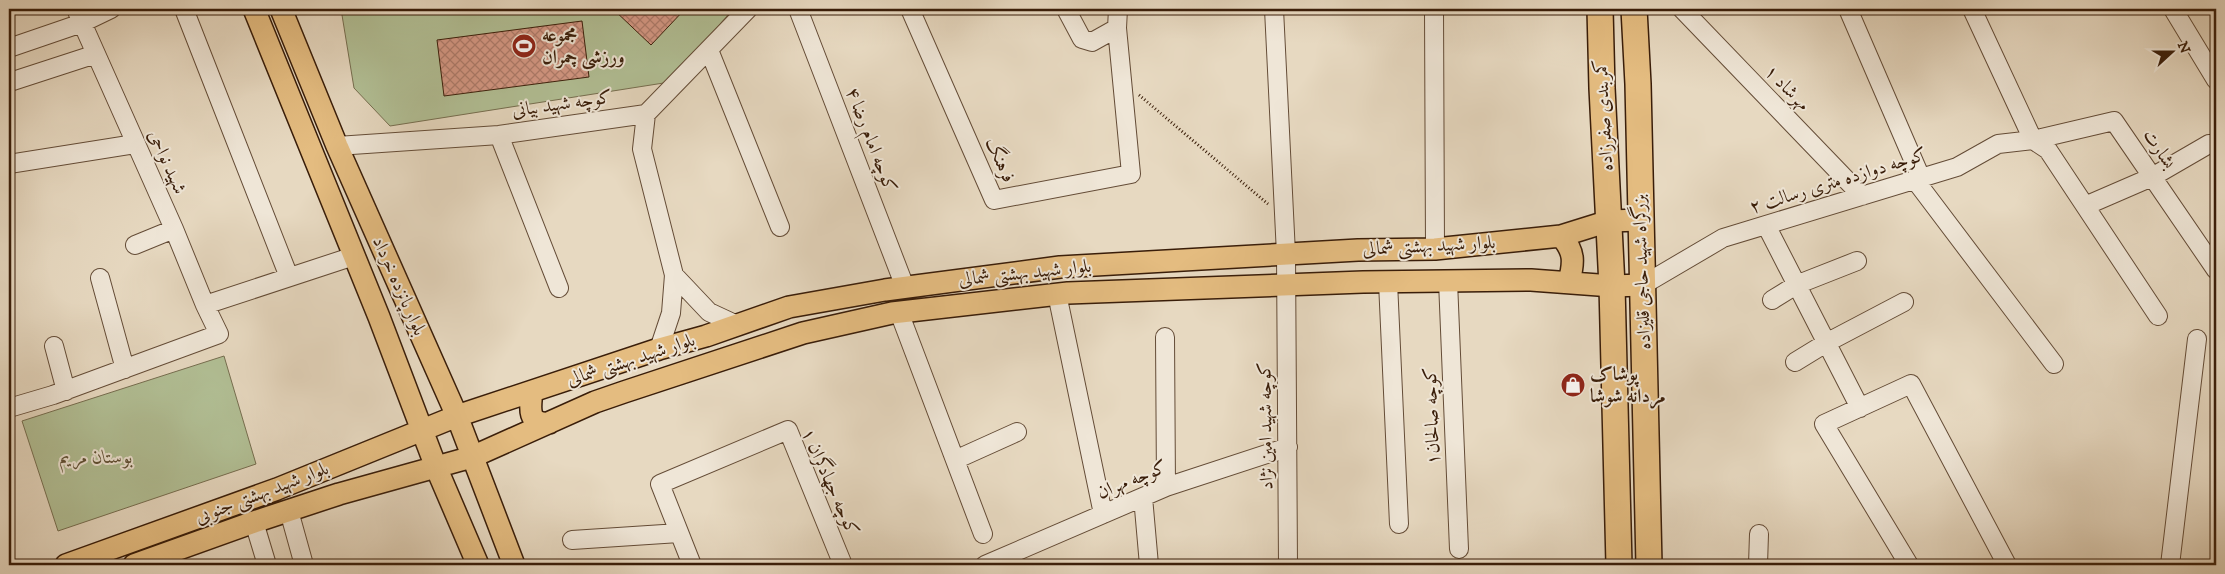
<svg xmlns="http://www.w3.org/2000/svg" width="2225" height="574" viewBox="0 0 2225 574" font-family="'IM FELL DW Pica',Amiri,serif">
<style>
.park{fill:#b2c096;stroke:#766e50}
.building{fill:url(#building-cross-hatch);stroke:#391d09}
.lines{fill:none;stroke-linecap:round;stroke-linejoin:round}
.minor-casing{stroke:#644c37;stroke-width:20}
.major-casing{stroke:#391d09;stroke-width:24}
.highway-casing{stroke:#391d09;stroke-width:28}
.path{stroke:#391d09;stroke-width:3;stroke-dasharray:1 2.5;stroke-linecap:butt}
.minor{stroke:#efe6d7;stroke-width:18}
.major{stroke:#e4bc80;stroke-width:21}
.highway{stroke:#e4bc80;stroke-width:25}
.labels{text-anchor:middle;dominant-baseline:central;stroke-width:4;stroke-linejoin:round;paint-order:stroke}
.poi-label{font-size:19px;font-weight:bold;fill:#391d09;stroke:#efe6d7;text-anchor:start}
.street-label{font-size:19px;fill:#391d09;stroke:#efe6d7}
.park-label{font-size:19px;font-style:italic;fill:#5d4e33;stroke:#efe6d7}
</style>
<defs>
<pattern id="building-cross-hatch" width="8" height="8" patternUnits="userSpaceOnUse" patternTransform="scale(1.25)"><rect width="8" height="8" fill="#d69986"/><path d="M0 0l8 8M0 8l8-8" fill="none" stroke="#af7c6c"/></pattern>
</defs>
<rect width="100%" height="100%" fill="#e7d9c1"/>
<filter id="stains"><feTurbulence type="fractalNoise" baseFrequency=".004" numOctaves="4"/><feColorMatrix values="0 0 0 0 .2 0 0 0 0 .09 0 0 0 0 .02 0 0 0 .5 -.17"/></filter>
<radialGradient id="worn" r=".72"><stop offset=".6" stop-color="#630" stop-opacity="0"/><stop offset="1" stop-color="#630" stop-opacity=".3"/></radialGradient>
<!-- park -->
<path class="park" d="M341 9H733L670 82 390 126 354 88Z
M224 356 256 464 58 531 22 421Z"/>
<!-- building -->
<path class="building" d="M613 9H685L651 45Z
M582 21 589 77 444 96 437 40Z"/>
<g class="lines">
<defs>
<path id="minor" d="M184 9 289 277
M798 9 905 287
M910 9 994 200 1131 174 1117 28
M1066 9 1082 39 1092 42 1117 28 1118 9
M1274 9 1286 254 1288 565
M1434 9 1435 249
M1682 9 1862 196
M1848 9 1921 178
M1972 9 2033 140 2114 121 2216 270
M2173 9 2216 80
M9 48 82 23 111 9
M709 50 780 227
M13 81 96 54
M646 114 642 149 674 275 671 313 659 349
M499 135 559 288
M337 146 499 135 646 114 748 9
M9 164 135 144
M1915 180 2054 364
M2085 206 2152 177 2209 144 2216 145
M1766 225 1860 408
M135 245 174 229
M674 275 709 312 737 325
M100 278 125 369
M1448 281 1459 549
M1388 282 1399 524
M1643 285 1723 238 1957 167 1998 144 2033 140 2048 150 2158 316
M1057 294 1103 514
M1772 300 1796 285 1857 261
M205 305 354 256
M899 312 983 534
M1165 337 1166 487
M54 346 66 391
M1795 362 1826 343 1904 302
M9 408 53 395 219 334 205 305 174 229 76 9
M955 460 1017 432
M1143 497 1149 565
M289 511 304 565
M254 522 267 565
M572 540 679 533
M692 565 660 484 788 430 843 565
M985 565 1166 487 1288 447
M1758 565 1759 534
M1909 565 1824 424 1911 384 2007 565
M2170 565 2197 339"/>
<path id="major" d="M254 9 379 317 436 467 478 565
M281 9 337 146 457 416 514 565
M1561 236C1575 252 1574 262 1569 282
M532 392C530 407 527 425 549 423
M66 565 277 489 457 416 659 349 706 336 789 307 885 290 1060 267 1358 250 1435 249 1561 236 1609 221 1641 220
M134 565 254 522 339 494 472 457 595 402 624 392 803 333 892 313 1068 293 1363 282 1531 280 1612 286 1643 285"/>
<path id="highway" d="M1600 9 1602 88 1612 286 1619 565
M1634 9 1638 84 1649 565"/>
</defs>
<!-- minor casing -->
<use href="#minor" class="minor-casing"/>
<!-- major casing -->
<use href="#major" class="major-casing"/>
<!-- highway casing -->
<use href="#highway" class="highway-casing"/>
<!-- path -->
<path class="path" d="M1139 95 1268 204"/>
<!-- minor -->
<use href="#minor" class="minor"/>
<!-- major -->
<use href="#major" class="major"/>
<!-- highway -->
<use href="#highway" class="highway"/>
</g>
<!-- icons -->
<defs>
<symbol id="stadium-disc" viewBox="-11 -11 22 22"><circle r="9.5" fill="#8f2418" stroke="#efe6d7"/><path d="M0-5a6.5 5 0 1 0 0 10a6.5 5 0 1 0 0-10ZM-3.5-1.8h7v3.6h-7Z" fill="#fff"/></symbol>
<symbol id="shop-disc" viewBox="-11 -11 22 22"><circle r="9.5" fill="#8f2418" stroke="#efe6d7"/><path d="M-5-2.5h2.3a2.7 3.5 0 0 1 5.4 0H5L5.5 6h-11ZM-1.5-2.5h3a1.5 2.3 0 0 0-3 0Z" fill="#fff"/></symbol>
</defs>
<g fill-rule="evenodd">
<use href="#stadium-disc" x="510" y="32" width="28" height="28"/>
<use href="#shop-disc" x="1559" y="371" width="28" height="28"/>
</g>
<g class="labels">
<!-- poi labels -->
<g class="poi-label">
<text x="542" y="35">مجموعه<tspan x="542" dy="22">ورزشی چمران</tspan></text>
<text x="1590" y="374">پوشاک<tspan x="1590" dy="22">مردانه شوشا</tspan></text>
</g>
<!-- street labels -->
<g class="street-label">
<text transform="translate(1787 88) rotate(46)">مهرشاد ۱</text>
<text transform="translate(562 104) rotate(-8)">کوچه شهید بیانی</text>
<text transform="translate(1604 115) rotate(-93)">کمربندی صفرزاده</text>
<text transform="translate(871 140) rotate(69)">کوچه امام رضا ۴</text>
<text transform="translate(2159 149) rotate(56)">بشارت</text>
<text transform="translate(1000 160) rotate(66)">فرهنگ</text>
<text transform="translate(167 162) rotate(66)">شهید نواحی</text>
<text transform="translate(1838 181) rotate(-17)">کوچه دوازده متری رسالت ۲</text>
<text transform="translate(1429 246) rotate(-3)">بلوار شهید بهشتی شمالی</text>
<text transform="translate(1642 272) rotate(-92)">بزرگراه شهید حاجی قلیزاده</text>
<text transform="translate(1025 273) rotate(-6)">بلوار شهید بهشتی شمالی</text>
<text transform="translate(399 286) rotate(66)">بلوار پانزده خرداد</text>
<text transform="translate(631 360) rotate(-18)">بلوار شهید بهشتی شمالی</text>
<text transform="translate(1432 416) rotate(-92)">کوچه صالحان۱</text>
<text transform="translate(1266 426) rotate(-91)">کوچه شهید امین نژاد</text>
<text transform="translate(1132 480) rotate(-22)">کوچه مهران</text>
<text transform="translate(830 482) rotate(66)">کوچه جهادگران ۱</text>
<text transform="translate(262 493) rotate(-21)">بلوار شهید بهشتی جنوبی</text>
</g>
<!-- park labels -->
<g class="park-label">
<text x="96" y="457">بوستان مریم</text>
</g>
</g>
<!-- margin -->
<rect width="2225" height="574" fill="none" stroke="#e7d9c1" stroke-width="30"/>
<rect x="10" y="10" width="2205" height="554" fill="none" stroke="#391d09" stroke-width="2.5"/>
<rect x="15" y="15" width="2195" height="544" fill="none" stroke="#391d09"/>
<!-- north arrow -->
<g transform="translate(2172 52) rotate(69)" stroke="#efe6d7" stroke-width="4" paint-order="stroke">
<path d="M0-4L9 19L0 12L-9 19Z" fill="#391d09"/>
<text y="-8" font-size="14" font-weight="bold" text-anchor="middle" fill="#391d09">N</text>
</g>
<rect width="100%" height="100%" filter="url(#stains)"/>
<rect width="100%" height="100%" fill="url(#worn)"/>
</svg>
